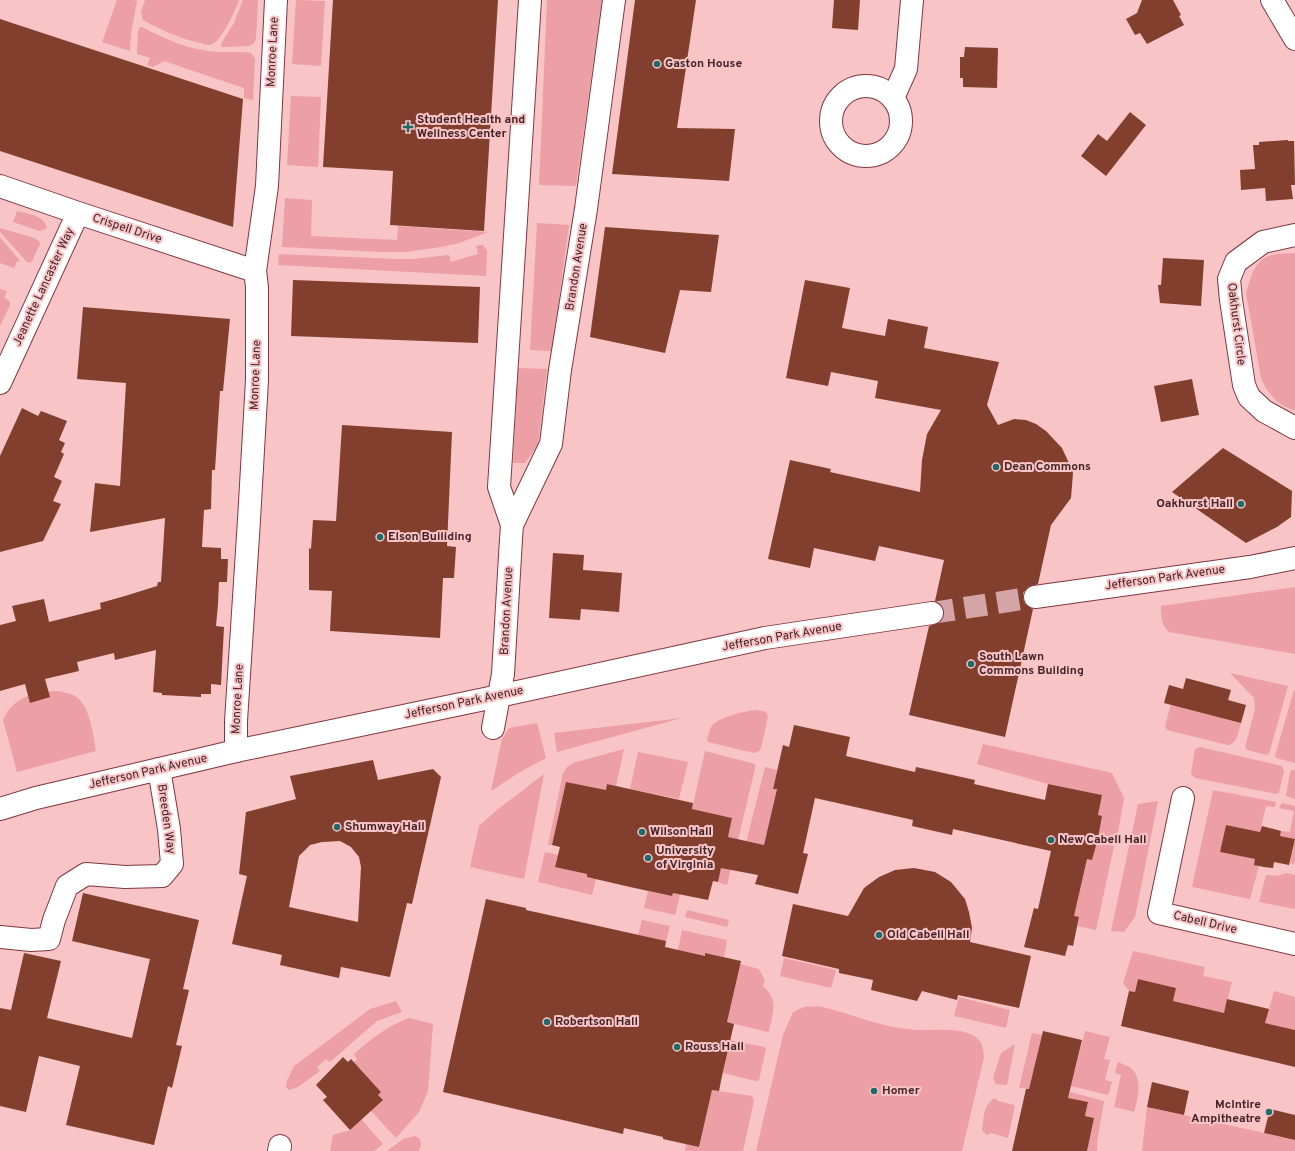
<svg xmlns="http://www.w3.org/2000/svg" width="1295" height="1151" viewBox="0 0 1295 1151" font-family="Overpass,sans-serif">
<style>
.green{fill:#ec9fa4}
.building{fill:#823f2e;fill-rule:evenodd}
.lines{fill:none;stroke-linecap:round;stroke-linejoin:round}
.secondary-tunnel{stroke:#d4a4a6;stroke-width:22;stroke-dasharray:22 11;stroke-linecap:butt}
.street-casing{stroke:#80373f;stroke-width:24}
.secondary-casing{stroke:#80373f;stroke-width:24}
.street{stroke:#fff;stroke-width:22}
.secondary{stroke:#fff;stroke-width:22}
.poi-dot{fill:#1e6b6b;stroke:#f8c4c6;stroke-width:1.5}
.labels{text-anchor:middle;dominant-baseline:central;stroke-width:4;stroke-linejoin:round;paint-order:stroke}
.street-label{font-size:12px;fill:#442326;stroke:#f8c4c6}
.poi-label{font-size:12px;font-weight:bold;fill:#442326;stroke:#f8c4c6;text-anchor:start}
</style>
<rect width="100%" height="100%" fill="#f8c4c6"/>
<!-- green -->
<path class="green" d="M117 0H133L137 1 131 33 130 51 102 42Z
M145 0H239C236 9 221 42 212 44 209 46 204 44 200 43 179 38 161 30 143 20L141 12Z
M243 0H258L256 39 253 44 249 46 222 47 221 45 222 42 234 23Z
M296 0 325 1 321 66 292 64Z
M547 0H602L576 186 539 185Z
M140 27H142C166 40 190 50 217 52 229 53 240 51 251 53L255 59 253 100 244 98V88L164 61 153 67 147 65 150 58 137 54 138 31Z
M291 96 321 97 318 167 287 165Z
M285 198 312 200 311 236 397 240 398 226 488 232 459 243 441 247 406 252H380L282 247Z
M17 211C28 214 44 215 47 228L40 231 13 222Z
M537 223 569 225 552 351 530 350Z
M0 228 34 238 39 241 40 244 32 261 30 263 26 261 0 232Z
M0 237 21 262 17 261 14 268 0 263Z
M479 245H483L487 251 486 276 278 265 279 254 397 259H413L449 255 451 262 478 254 476 246Z
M1295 253V410C1279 407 1267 393 1261 378L1246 293C1250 280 1254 261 1269 256 1277 253 1287 254 1295 253Z
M0 289 7 291 4 297 10 302V305L0 326Z
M518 368 547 369 538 445 525 463H513Z
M1295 587V654L1169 632C1161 625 1161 616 1161 606Z
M1230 673 1288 686 1269 754 1267 755 1247 750 1245 747 1255 709 1254 698Z
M1294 690 1295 691V763L1276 758 1275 756Z
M58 691C63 692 68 693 73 695 90 703 93 734 96 751L17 772 3 720C13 697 34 692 58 691Z
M1171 704 1241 723C1238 731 1238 744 1228 745L1167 730 1165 726Z
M757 710 766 712 768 717 761 748 759 751 754 753 708 742 707 739C708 736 709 731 711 727 718 717 745 711 757 710Z
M682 718 557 752 554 733Z
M537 723 546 758 520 772 491 791 502 739 509 728Z
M983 744 1112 773 1124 798 1117 838 1098 834 1102 817 1098 815 1102 795 1048 784 977 764Z
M1200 747 1282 766 1284 771 1279 792 1277 794 1195 778 1191 774 1195 749Z
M624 749 616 786 607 784 606 790 566 782 552 845H548L563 773 567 767 573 763Z
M705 751 755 764V769L727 885 718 882 732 818 692 809Z
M638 752 688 762 679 799 630 789Z
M765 767 777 770 773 788 777 789 764 845 760 844 758 854 745 847Z
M1292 770H1295V799L1286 796 1290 772Z
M544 774 524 879 470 867 479 826 498 809Z
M1213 790 1276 802 1275 807 1266 806 1260 832 1226 825 1220 852 1255 859 1259 866 1250 899 1192 887Z
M1158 801 1135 917 1124 932 1111 931 1138 804Z
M1282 803 1295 806V864L1290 863 1295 839 1280 836 1281 831 1290 832 1294 811 1279 808Z
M1096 843 1114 846 1096 930 1077 926 1079 918 1074 916 1087 859 1092 860Z
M545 852 558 855 555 866 587 874V877L596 879 592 895 538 882Z
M1286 873 1295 875V909L1259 902 1266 875 1277 876Z
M648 891 672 896 673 893 680 894 675 915 644 908Z
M687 910 729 920 727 927 685 917Z
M642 920 670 926 666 941 638 935Z
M682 930 727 940 724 957 705 953V956L678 950Z
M1133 951 1205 967 1203 976 1232 982 1224 1013 1173 1001 1176 988 1138 979 1135 992 1129 991 1123 983Z
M784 958 836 970 831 988 780 976Z
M740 964 759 969 765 981 763 986C779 1001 773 1012 769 1031L768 1032 727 1022Z
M1274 991 1295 997V1030L1265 1023Z
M959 997 1010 1010 1006 1028 954 1016Z
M396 1001 402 1012 377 1021 330 1062 326 1059 317 1067 320 1071 298 1087 289 1090 286 1087 287 1081 294 1066 370 1009Z
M819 1006C857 1015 887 1031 926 1030 942 1030 960 1028 974 1036 983 1041 983 1049 984 1057L962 1151H756L783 1035 793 1012 804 1007Z
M409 1018 433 1024 428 1091 419 1112 396 1138 371 1111 378 1095 381 1092 354 1062 357 1059 354 1054C371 1039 387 1026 409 1018Z
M1085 1031 1110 1037 1104 1059 1110 1060 1105 1080 1112 1082 1108 1095 1071 1086Z
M1032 1033 1042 1035 1029 1089 1019 1088Z
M730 1040 764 1047 766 1049 759 1080 756 1081 723 1073Z
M1015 1044 1007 1085 996 1084 993 1078 1001 1053Z
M1118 1062C1122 1064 1129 1066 1132 1069 1143 1081 1138 1098 1134 1112L1114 1107 1121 1075 1115 1073Z
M712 1090 752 1096 754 1101 743 1151H685L686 1144 699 1147Z
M1070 1092 1104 1101 1097 1142V1151H1087L1094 1118 1085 1116 1088 1103 1068 1098Z
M995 1098 998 1101 1015 1105 1008 1138 991 1133 987 1135 982 1130C984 1117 983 1105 995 1098Z
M1147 1107 1295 1140V1151H1142Z
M361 1119 383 1144 374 1151H330L333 1135 350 1130Z
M415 1136 420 1139 421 1144 419 1151H387L403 1139Z"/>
<!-- building -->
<path class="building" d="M333 0H498L484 231 390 225 393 171 323 167Z
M635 0H696L677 128 735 129 729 181 612 174Z
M834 0H860L858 30 832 28Z
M1142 0H1173L1181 15 1179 16 1184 25 1147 44 1140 33 1135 35 1126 19 1137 13Z
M0 19 243 99 233 227 0 151Z
M965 47 998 48 997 88 963 87V78H960V57H964Z
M1130 112 1146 125 1106 176 1081 156 1098 134 1107 141Z
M1288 140V141H1294L1295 185H1291L1293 199 1266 201 1265 188 1241 190 1240 170 1255 169 1253 145H1259V142Z
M605 227 719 235 711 292 680 290 665 353 590 337Z
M1163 258 1204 260 1201 306 1160 303 1158 285H1161Z
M293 280 480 287 478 343 291 336Z
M805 280 850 288 842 328 885 336 888 319 928 327 924 348 999 362 987 405 998 425 1014 419 1026 420 1036 424 1046 431 1062 448 1068 461 1073 473 1071 498 1051 525 1038 584 1028 587 1023 593V599L1025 604 1033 609 1005 737 909 715 929 626 939 623 944 617V612L942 606 935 601 944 560 879 546 875 561 814 548 810 568 768 559 790 460 831 469 830 472 920 492 922 460 927 434 941 410 875 398 878 381 831 372 828 386 786 378Z
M83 307 230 319 223 391H220L215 470H212L211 509 204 510 202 547 221 548V559H228L227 582H219L218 604 216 626 224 627 221 685 211 684V694H201V697L162 695V693L153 692 156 650 115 660 114 653 77 662 79 671 45 679 50 697 30 703 25 684 0 691V625L16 621 12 606 44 599 49 622 101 609 100 603 125 596 157 586 158 582H161L165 518 90 532 95 483 120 486 126 383 77 379Z
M1192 379 1199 415 1161 422 1154 386Z
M22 408 38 416 41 411 67 421 59 440 65 443 61 452 64 454 54 477 62 481 53 501 61 504 43 541 0 552V456Z
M342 425 452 432 447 546 456 547 454 578H443L440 638 330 631 332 591 309 590V548L311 549 313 520 336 521Z
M1223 448 1292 491 1291 517 1277 527 1246 543 1172 492Z
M553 553 584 555 583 570 622 573 619 612 581 609 580 620 549 618Z
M1186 678 1231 690 1228 700 1246 705 1241 723 1164 703 1169 685 1183 689Z
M794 725 850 737 846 756 915 772 916 767 930 770 975 780 974 784 1045 800 1048 784 1102 795 1098 815 1102 816 1098 838 1092 860 1087 859 1074 916 1079 917 1073 946 1068 945 1065 956 1024 947 1034 908 1038 909 1051 851 953 829 952 835 912 826 913 820 815 798 803 853 808 854 798 894 755 884 758 875 721 868 718 882 713 881 708 900 673 893 672 896 630 887 587 877V874L555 867 560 847 552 845 566 782 606 790 607 784 693 803 692 809 732 818 728 837 764 845 777 789H773L783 745 789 747Z
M373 760 378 780 433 769 441 777 412 904 407 903 390 977 341 967 339 978 280 965 282 955 232 944 247 876 239 874 246 812 296 799 290 776ZM340 841 351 847 359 857 361 867 358 922 289 907 299 856 310 845 322 842Z
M1226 825 1260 832 1262 826 1281 831 1280 836 1295 839 1289 865 1274 862 1273 868 1264 867 1254 865 1255 859 1220 852Z
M914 868 935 872 951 882 965 899 969 912 972 928 970 942 1031 956 1019 1008 958 995 957 1000 922 991 917 1001 871 990 873 980 839 973V969L782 956 793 904 848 916 864 888 879 877 895 870Z
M83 893 199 920 183 989 189 990 176 1045 182 1046 172 1088 168 1086 154 1145 66 1125 80 1066 39 1056 26 1112 0 1106V1008L11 1010 24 953 61 961 47 1018 132 1038 150 959 72 941Z
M486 899 526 908V910L666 941 665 947 705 956V953L741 961 727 1022 734 1024 722 1076 719 1091 712 1090 699 1147 663 1139V1137L624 1128 623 1134 443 1092Z
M1138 979 1176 988 1173 1001 1224 1013 1227 999 1269 1009 1265 1023 1295 1030V1067L1121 1026 1129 991 1135 992Z
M1043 1031 1082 1040 1068 1098 1088 1102 1085 1116 1094 1118 1087 1151H1012L1026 1089H1029Z
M343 1057 348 1062 351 1059 381 1092 378 1095 383 1100 350 1130 323 1100 327 1097 316 1085Z
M1152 1082 1189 1091 1184 1115 1147 1107Z
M1270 1109 1295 1115V1140L1264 1133Z"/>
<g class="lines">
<!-- secondary-tunnel -->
<path class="secondary-tunnel" d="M932 613 1035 597"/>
<defs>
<path id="street" d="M1272 0 1295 39
M831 121a35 35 0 1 1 70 0a35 35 0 1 1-70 0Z
M893 98 906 69 912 0
M0 186 78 213 255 271
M1295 235 1263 242 1236 262 1229 279 1231 300 1244 385 1249 397 1264 411 1295 428
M0 383 78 213
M512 525 551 444 560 370 586 209 614 0
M493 728 503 674 511 539 512 525 499 487 530 0
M236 751V721L249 520 257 380V287L255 271 267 186 276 0
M1183 798 1159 913 1295 944
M0 937 31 940 49 939 54 920 67 886 86 874 125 877 162 876 172 864 169 829 159 769
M279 1151 280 1146"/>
<path id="secondary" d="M1035 597 1250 567 1295 558
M0 809 36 798 236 751 499 696 765 638 932 613"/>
</defs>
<!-- street casing -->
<use href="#street" class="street-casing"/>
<!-- secondary casing -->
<use href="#secondary" class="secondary-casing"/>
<!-- street -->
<use href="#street" class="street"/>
<!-- secondary -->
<use href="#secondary" class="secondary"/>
</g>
<!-- markers -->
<g class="poi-dot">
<circle cx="657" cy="64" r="4"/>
<path d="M406 121h4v4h4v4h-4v4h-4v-4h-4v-4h4z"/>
<circle cx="996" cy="467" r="4"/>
<circle cx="1241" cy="504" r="4"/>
<circle cx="380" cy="537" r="4"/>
<circle cx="971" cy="664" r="4"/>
<circle cx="337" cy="827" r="4"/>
<circle cx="642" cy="832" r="4"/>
<circle cx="1051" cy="840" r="4"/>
<circle cx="648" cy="858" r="4"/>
<circle cx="879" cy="935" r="4"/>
<circle cx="547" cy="1022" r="4"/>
<circle cx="677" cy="1047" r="4"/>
<circle cx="874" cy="1091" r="4"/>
<circle cx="1269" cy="1112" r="4"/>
</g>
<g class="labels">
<!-- street labels -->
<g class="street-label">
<text transform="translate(273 52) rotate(-87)">Monroe Lane</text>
<text transform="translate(127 229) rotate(18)">Crispell Drive</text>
<text transform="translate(577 267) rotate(-81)">Brandon Avenue</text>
<text transform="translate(44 287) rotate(-65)">Jeanette Lancaster Way</text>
<text transform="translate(1236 324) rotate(83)">Oakhurst Circle</text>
<text transform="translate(256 375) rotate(-88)">Monroe Lane</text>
<text transform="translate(1165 578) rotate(-8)">Jefferson Park Avenue</text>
<text transform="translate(507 611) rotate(-87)">Brandon Avenue</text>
<text transform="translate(782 637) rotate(-10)">Jefferson Park Avenue</text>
<text transform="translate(238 699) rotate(-87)">Monroe Lane</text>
<text transform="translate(464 703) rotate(-12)">Jefferson Park Avenue</text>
<text transform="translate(148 772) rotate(-13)">Jefferson Park Avenue</text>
<text transform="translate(166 819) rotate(82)">Breeden Way</text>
<text transform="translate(1205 923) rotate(13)">Cabell Drive</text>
</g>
<!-- poi labels -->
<g class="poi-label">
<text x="665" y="64">Gaston House</text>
<text x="417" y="120">Student Health and<tspan x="417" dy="14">Wellness Center</tspan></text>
<text x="1004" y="467">Dean Commons</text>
<text x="1233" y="504" text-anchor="end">Oakhurst Hall</text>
<text x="388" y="537">Elson Builiding</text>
<text x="979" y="657">South Lawn<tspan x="979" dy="14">Commons Building</tspan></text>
<text x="345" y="827">Shumway Hall</text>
<text x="650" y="832">Wilson Hall</text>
<text x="1059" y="840">New Cabell Hall</text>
<text x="656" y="851">University<tspan x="656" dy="14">of Virginia</tspan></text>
<text x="887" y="935">Old Cabell Hall</text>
<text x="555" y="1022">Robertson Hall</text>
<text x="685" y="1047">Rouss Hall</text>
<text x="882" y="1091">Homer</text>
<text x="1261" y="1105" text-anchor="end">McIntire<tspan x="1261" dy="14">Ampitheatre</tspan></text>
</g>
</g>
</svg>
